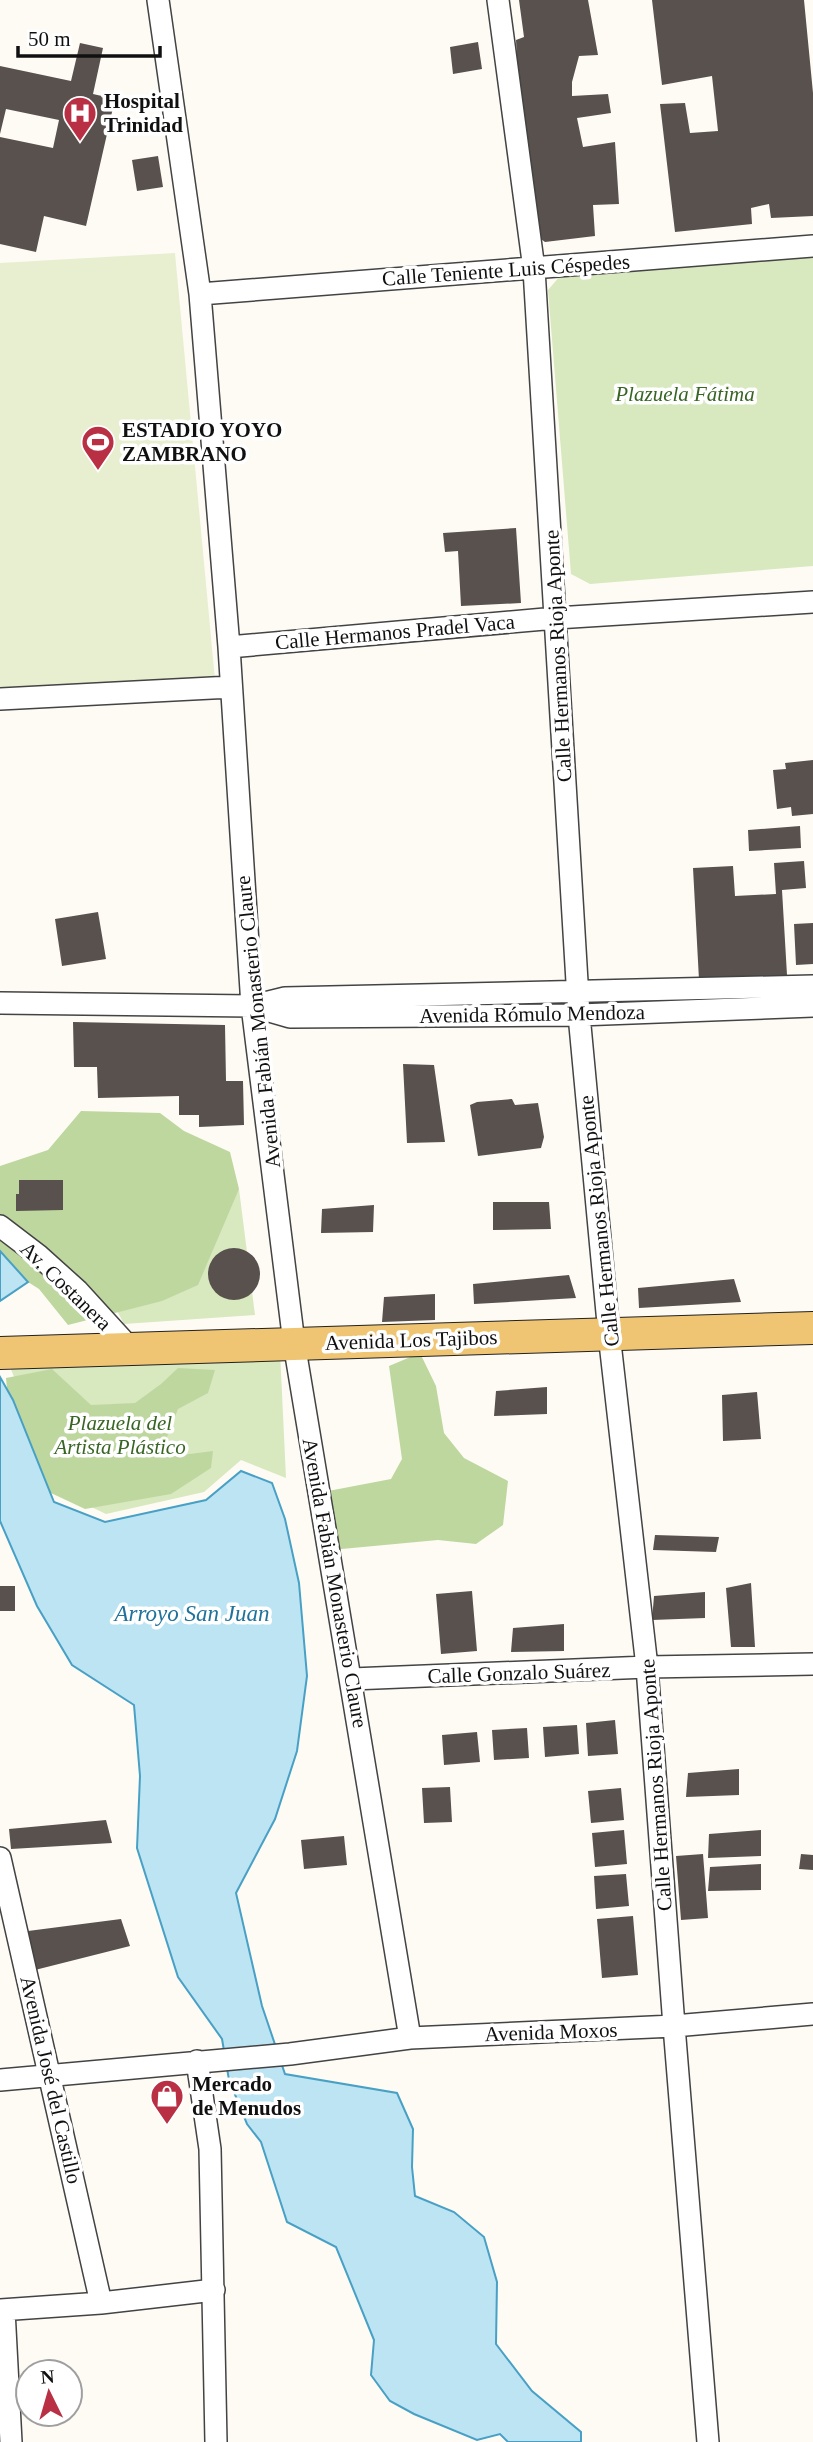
<svg xmlns="http://www.w3.org/2000/svg" width="813" height="2442" viewBox="0 0 813 2442" font-family="'Times New Roman',serif">
<style>
.green{fill:#d8e8bf}
.forest{fill:#bed79f}
.pitch{fill:#e8efd0}
.water{fill:#bce4f3;stroke:#48a0c5;stroke-width:2}
.building{fill:#59514d}
.lines{fill:none;stroke-linecap:round;stroke-linejoin:round}
.minor-casing{stroke:#434343;stroke-width:24}
.primary-casing{stroke:#212121;stroke-width:34}
.minor{stroke:#fff;stroke-width:21}
.primary{stroke:#efc573;stroke-width:32}
.labels{text-anchor:middle;dominant-baseline:central;stroke-width:7;stroke-linejoin:round;paint-order:stroke}
.poi-label{font-size:21px;font-weight:bold;fill:#101010;stroke:#fff;text-anchor:start}
.street-label{font-size:21px;fill:#101010;stroke:#fff}
.park-label{font-size:21px;font-style:italic;fill:#386524;stroke:#fff}
.water-label{font-size:23px;font-style:italic;fill:#20729b;stroke:#fff}
</style>
<rect width="100%" height="100%" fill="#fefbf5"/>
<!-- green -->
<path class="green" d="M813 254V566L590 584 571 574 548 290 560 276Z
M239 1189 255 1315 124 1324 103 1284Z
M280 1351 286 1478 241 1460 204 1492 106 1514 62 1493 10 1367Z"/>
<!-- forest -->
<path class="forest" d="M81 1111 160 1113 184 1131 230 1152 239 1189 198 1285 162 1301 68 1325 39 1289 28 1282 0 1251V1166L48 1150Z
M420 1353 436 1386 444 1433 464 1458 508 1481 503 1525 476 1544 438 1540 331 1550 323 1492 391 1479 402 1459 389 1366Z
M178 1368 215 1370 208 1393 178 1409 163 1447 182 1455 213 1451 211 1468 171 1494 85 1509 36 1486 9 1410 6 1378 52 1369 91 1405 135 1403 161 1384Z"/>
<!-- pitch -->
<path class="pitch" d="M175 253 215 680 0 689V263Z"/>
<!-- water -->
<path class="water" d="M0 1251 28 1282 0 1301Z
M0 1377 13 1400 54 1502 105 1522 206 1500 241 1471 272 1483 285 1519 299 1583 307 1676 297 1751 275 1819 236 1893 262 2006 285 2074 397 2093 413 2129 412 2167 415 2196 454 2212 484 2237 497 2282 496 2344 532 2391 581 2432V2442H508L500 2434 477 2440 414 2414 390 2401 371 2375 374 2340 336 2247 287 2222 261 2142 247 2124 229 2080 222 2039 178 1977 137 1848 140 1776 134 1705 72 1665 37 1606 0 1521Z"/>
<!-- building -->
<path class="building" d="M519 0H588L598 55 579 56 572 82V96L608 94 611 113 577 118 583 147 615 142 619 204 593 205 595 236 545 242 534 234 518 80 516 40 524 37Z
M652 0H804L813 93V216L771 218 769 204 751 208 752 224 675 232 660 104 685 103 690 133 718 131 712 76 662 85Z
M478 42 482 69 453 74 450 47Z
M80 43 103 48 93 94 115 99 86 226 44 216 36 252 0 244V137L53 148 59 120 6 109 0 134V66L71 81Z
M158 156 163 187 137 191 132 160Z
M516 528 521 603 461 606 458 551 445 552 443 533Z
M813 760V814L792 816 791 807 777 809 773 770 786 769 785 763Z
M800 826 801 848 749 851 748 830Z
M804 861 806 888 782 890 787 975 699 980 693 868 733 866 735 896 776 894 774 863Z
M98 912 106 959 62 966 55 919Z
M813 923V964L796 965 794 924Z
M73 1022 225 1025 226 1081H243L244 1125 199 1127V1115H179V1096L98 1098 97 1067H74Z
M403 1064 434 1065 445 1142 407 1143Z
M512 1099 515 1105 538 1103 544 1137 541 1148 478 1156 470 1105 477 1102Z
M19 1180H63V1210L16 1211V1194H19Z
M493 1202H549L551 1229 493 1230Z
M374 1205 373 1232 321 1233 322 1209Z
M208 1274a26 26 0 1 1 52 0a26 26 0 1 1-52 0Z
M569 1275 576 1298 474 1304 473 1284Z
M734 1279 741 1302 639 1308 638 1288Z
M435 1294V1320L382 1322 384 1297Z
M547 1387V1414L494 1416 496 1391Z
M757 1392 761 1439 723 1441 722 1395Z
M655 1535 719 1537 716 1552 653 1550Z
M751 1583 755 1647H731L726 1588Z
M0 1586H15V1611H0Z
M472 1591 477 1651 441 1654 436 1594Z
M705 1592V1618L652 1620 654 1596Z
M564 1624V1651L511 1652 513 1628Z
M615 1720 618 1754 588 1756 586 1723Z
M577 1725 579 1754 545 1757 543 1727Z
M527 1728 529 1758 494 1760 492 1730Z
M477 1732 480 1762 444 1765 442 1735Z
M739 1769V1795L686 1797 688 1773Z
M450 1787 452 1822 424 1823 422 1788Z
M621 1788 624 1820 591 1823 588 1791Z
M106 1820 112 1843 11 1849 9 1829Z
M624 1830 627 1864 595 1867 592 1833Z
M761 1830V1856L708 1858 709 1834Z
M344 1836 347 1865 304 1869 301 1840Z
M703 1854 708 1918 681 1920 676 1856Z
M801 1854 813 1855V1870L799 1869Z
M761 1864V1890L708 1891 710 1867Z
M626 1874 629 1906 596 1909 594 1876Z
M633 1916 638 1975 602 1978 597 1919Z
M121 1919 130 1946 31 1971 28 1931Z"/>
<g class="lines">
<defs>
<path id="minor" d="M158 0 200 294 229 647 252 1006 294 1343 410 2038
M498 0 534 269 579 1015 609 1334 647 1667 674 2026 708 2442
M200 294 813 246
M229 647 556 618 813 602
M0 699 231 687
M813 986 285 998 252 1006 290 1017 579 1015 813 1006
M0 1003 252 1006
M0 1226 38 1255 78 1291 130 1348
M352 1679 647 1667 813 1664
M0 1858 101 2303
M197 2061 210 2149 216 2442
M0 2080 290 2054 410 2038 674 2026 813 2014
M0 2310 101 2303 214 2290
M4 2310 11 2442"/>
<path id="primary" d="M0 1353 813 1328"/>
</defs>
<!-- minor casing -->
<use href="#minor" class="minor-casing"/>
<!-- primary casing -->
<use href="#primary" class="primary-casing"/>
<!-- minor -->
<use href="#minor" class="minor"/>
<!-- primary -->
<use href="#primary" class="primary"/>
</g>
<!-- icons -->
<defs>
<symbol id="hospital-pin" viewBox="-11 -11 22 30"><path d="M0 17L-7.5 6A9.5 9.5 0 1 1 7.5 6Z" fill="#b93044" stroke="#fff"/><path d="M-5-5h3v3.5h4V-5h3V5h-3V1.5h-4V5h-3Z" fill="#fff"/></symbol>
<symbol id="stadium-pin" viewBox="-11 -11 22 30"><path d="M0 17L-7.5 6A9.5 9.5 0 1 1 7.5 6Z" fill="#b93044" stroke="#fff"/><path d="M0-5a6.5 5 0 1 0 0 10a6.5 5 0 1 0 0-10ZM-3.5-1.8h7v3.6h-7Z" fill="#fff"/></symbol>
<symbol id="shop-pin" viewBox="-11 -11 22 30"><path d="M0 17L-7.5 6A9.5 9.5 0 1 1 7.5 6Z" fill="#b93044" stroke="#fff"/><path d="M-5-2.5h2.3a2.7 3.5 0 0 1 5.4 0H5L5.5 6h-11ZM-1.5-2.5h3a1.5 2.3 0 0 0-3 0Z" fill="#fff"/></symbol>
</defs>
<g fill-rule="evenodd">
<use href="#hospital-pin" x="61" y="94" width="38" height="52"/>
<use href="#stadium-pin" x="79" y="423" width="38" height="52"/>
<use href="#shop-pin" x="148" y="2077" width="38" height="52"/>
</g>
<g class="labels">
<!-- poi labels -->
<g class="poi-label">
<text x="104" y="101">Hospital<tspan x="104" dy="24">Trinidad</tspan></text>
<text x="122" y="430">ESTADIO YOYO<tspan x="122" dy="24">ZAMBRANO</tspan></text>
<text x="192" y="2084">Mercado<tspan x="192" dy="24">de Menudos</tspan></text>
</g>
<!-- street labels -->
<g class="street-label">
<text transform="translate(506 270) rotate(-4)">Calle Teniente Luis Céspedes</text>
<text transform="translate(395 632) rotate(-5)">Calle Hermanos Pradel Vaca</text>
<text transform="translate(558 656) rotate(-93)">Calle Hermanos Rioja Aponte</text>
<text transform="translate(532 1014) rotate(-1)">Avenida Rómulo Mendoza</text>
<text transform="translate(258 1022) rotate(-96)">Avenida Fabián Monasterio Claure</text>
<text transform="translate(599 1221) rotate(-96)">Calle Hermanos Rioja Aponte</text>
<text transform="translate(66 1286) rotate(44)">Av. Costanera</text>
<text transform="translate(411 1340) rotate(-2)">Avenida Los Tajibos</text>
<text transform="translate(335 1583) rotate(80)">Avenida Fabián Monasterio Claure</text>
<text transform="translate(519 1673) rotate(-2)">Calle Gonzalo Suárez</text>
<text transform="translate(656 1785) rotate(-94)">Calle Hermanos Rioja Aponte</text>
<text transform="translate(551 2032) rotate(-2)">Avenida Moxos</text>
<text transform="translate(51 2080) rotate(77)">Avenida José del Castillo</text>
</g>
<!-- park labels -->
<g class="park-label">
<text x="685" y="394">Plazuela Fátima</text>
<text x="120" y="1423">Plazuela del<tspan x="120" dy="24">Artista Plástico</tspan></text>
</g>
<!-- water labels -->
<g class="water-label">
<text x="192" y="1613">Arroyo San Juan</text>
</g>
</g>
<!-- north arrow -->
<g transform="translate(49 2393) rotate(355)"><circle r="33" fill="#ffffff" stroke="#9f9f9f" stroke-width="2"/>
<path d="M0-5L12 26L0 18L-12 26Z" fill="#b93044"/>
<text y="-10" font-size="19" font-weight="bold" text-anchor="middle" fill="#101010">N</text>
</g>
<!-- scale -->
<path d="M18 46v10h142v-10" fill="none" stroke="#101010" stroke-width="3.5"/>
<text x="28" y="46" font-size="21" fill="#101010" stroke="#ffffff" stroke-width="5" paint-order="stroke">50 m</text>
</svg>
